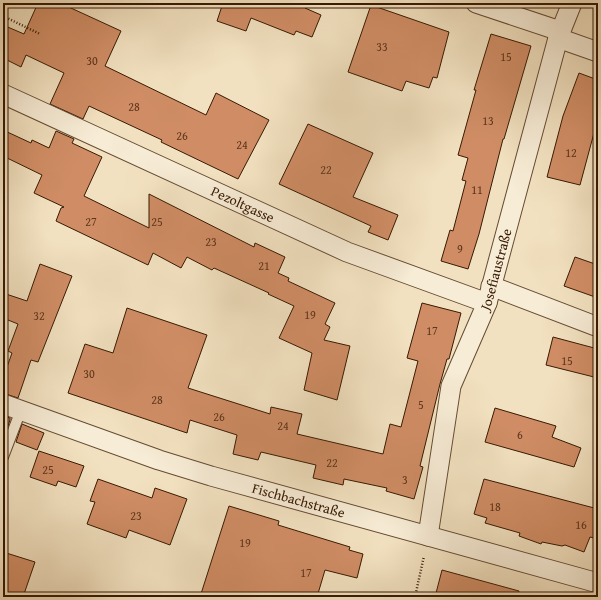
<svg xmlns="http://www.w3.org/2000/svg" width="601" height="600" viewBox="0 0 601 600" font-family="'Gentium Book Plus',serif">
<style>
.building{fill:#d08d65;stroke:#371902}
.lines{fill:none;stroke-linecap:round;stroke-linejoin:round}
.service-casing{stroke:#664b32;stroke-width:12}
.minor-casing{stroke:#664b32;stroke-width:21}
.path{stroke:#371902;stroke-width:2.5;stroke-dasharray:1 2;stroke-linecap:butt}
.service{stroke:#f7ecd6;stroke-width:10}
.minor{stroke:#f7ecd6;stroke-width:19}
.labels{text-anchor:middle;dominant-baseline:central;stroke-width:4;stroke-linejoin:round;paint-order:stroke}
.number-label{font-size:12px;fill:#5d361b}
.street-label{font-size:14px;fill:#371902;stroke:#f7ecd6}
</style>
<rect width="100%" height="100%" fill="#f2e1c0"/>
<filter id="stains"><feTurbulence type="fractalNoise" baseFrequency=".005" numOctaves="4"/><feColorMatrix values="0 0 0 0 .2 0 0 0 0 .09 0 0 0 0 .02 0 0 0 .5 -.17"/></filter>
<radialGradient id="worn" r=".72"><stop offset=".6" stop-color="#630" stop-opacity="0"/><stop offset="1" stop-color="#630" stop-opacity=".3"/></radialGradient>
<!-- building -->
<path class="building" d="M38 3H60L121 31 105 66 206 115 216 93 269 120 238 179 161 142 162 140 89 106 83 119 50 104 64 73 26 55 21 67 3 58V25L24 34Z
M217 3H307L305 8 321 15 312 37 296 31 294 35 251 18 246 31 217 21 222 6 217 4Z
M371 5 449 32 437 78 433 77 429 88 406 81 402 91 348 72Z
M491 34 531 46 504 139H503L479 234 468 269 441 261 450 230 453 231 466 181 462 180 468 158 458 155 476 90H474Z
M579 73 598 80V118L580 185 547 177 563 116Z
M308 124 373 153 353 197 398 215 388 240 368 232 371 226 279 184Z
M3 130 31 143 32 140 49 148 56 131 74 139 72 143 102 157 84 196 149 228V194L254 247 255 243 285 257 278 273 289 278 288 281 335 303 325 324 330 327 324 340 350 346 337 400 304 390 312 353 279 338 294 306 268 294 269 293 214 268 212 270 187 257 181 268 153 253 148 265 56 221 61 208 64 207 34 193 42 175 3 156Z
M575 257 598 265V298L564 286Z
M40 264 72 276 38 362 31 360 18 398 3 393V378L12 353 8 351 18 324 3 318V293L27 301Z
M422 303 461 313 449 359H447L440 384 420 466 423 467 414 499 386 491 387 488 344 479 343 485 313 478 316 465 261 452 258 460 233 454 237 435 190 420 187 433 68 393 85 344 113 353 127 308 207 335 188 388 270 414 271 407 302 414 297 434 383 454 390 424 401 427 418 361 407 358Z
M553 337 598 349V378L546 365Z
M495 408 556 426 552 437 581 448 574 467 485 442Z
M3 416 10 418V420L4 437Z
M22 424 44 433 37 450 16 442Z
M39 451 84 466 76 487 58 481 56 486 30 477Z
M98 479 152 498 155 488 187 499 170 545 129 530 126 538 87 524 95 502 90 501Z
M484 479 598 509V527L594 538 590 537 584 552 565 545 562 546 542 542 541 544 519 536 520 533 485 523 487 518 474 514Z
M229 506 279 521 278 525 350 547 349 550 363 554 357 578 325 570 317 597H200Z
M3 552 35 562 23 597H3Z
M442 570 519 591 518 597H435Z"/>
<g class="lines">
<defs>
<path id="service" d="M3 457 21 410"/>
<g id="minor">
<path d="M476 3 560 31"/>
<path d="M558 38 598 52"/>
<path id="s1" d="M3 94 347 252 487 303"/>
<path d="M491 286 598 327"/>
<path id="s2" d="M3 404 159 460 211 476 598 583"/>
<path id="s3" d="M428 536 451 386 487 303 558 38 572 3"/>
</g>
</defs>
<!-- service casing -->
<use href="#service" class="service-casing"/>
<!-- minor casing -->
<use href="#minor" class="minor-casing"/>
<!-- path -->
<path class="path" d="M3 16 40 34
M415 597 424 556"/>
<!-- service -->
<use href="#service" class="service"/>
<!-- minor -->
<use href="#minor" class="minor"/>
</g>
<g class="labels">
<!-- number labels -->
<g class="number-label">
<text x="382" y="46">33</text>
<text x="506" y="56">15</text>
<text x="92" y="60">30</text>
<text x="134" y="106">28</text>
<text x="488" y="120">13</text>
<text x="182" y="135">26</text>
<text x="242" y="144">24</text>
<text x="571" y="152">12</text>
<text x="326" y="169">22</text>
<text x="477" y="189">11</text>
<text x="91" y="221">27</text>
<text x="157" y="221">25</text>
<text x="211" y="241">23</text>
<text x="460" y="248">9</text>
<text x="264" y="265">21</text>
<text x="310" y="314">19</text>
<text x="39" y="315">32</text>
<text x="432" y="330">17</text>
<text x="567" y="360">15</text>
<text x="89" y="373">30</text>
<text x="157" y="399">28</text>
<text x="421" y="404">5</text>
<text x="219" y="416">26</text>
<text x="283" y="425">24</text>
<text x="520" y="434">6</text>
<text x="332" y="462">22</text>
<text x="48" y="469">25</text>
<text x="405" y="479">3</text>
<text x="495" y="506">18</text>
<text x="136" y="515">23</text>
<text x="581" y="524">16</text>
<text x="245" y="542">19</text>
<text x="306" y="572">17</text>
</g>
<!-- street labels -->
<g class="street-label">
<text stroke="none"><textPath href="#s1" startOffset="264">Pezoltgasse</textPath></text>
<text stroke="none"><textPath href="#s3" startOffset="277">Josefiaustraße</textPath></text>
<text stroke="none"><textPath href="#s2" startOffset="311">Fischbachstraße</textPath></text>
</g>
</g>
<!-- margin -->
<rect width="601" height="600" fill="none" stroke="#f2e1c0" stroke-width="16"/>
<rect x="4" y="4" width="593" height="592" fill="none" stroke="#371902" stroke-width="2"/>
<rect x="8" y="8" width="585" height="584" fill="none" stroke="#371902"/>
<rect width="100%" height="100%" filter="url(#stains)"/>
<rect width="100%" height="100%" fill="url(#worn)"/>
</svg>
